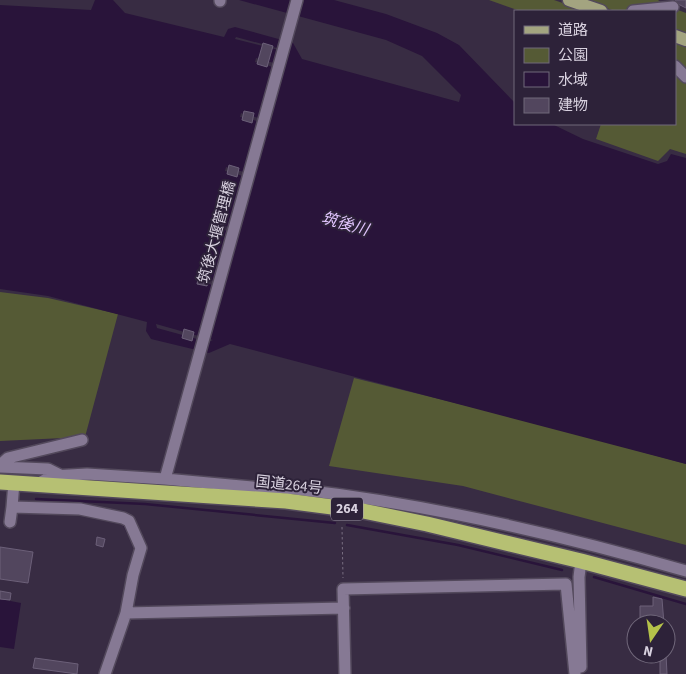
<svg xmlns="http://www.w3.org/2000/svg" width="686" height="674" viewBox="0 0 686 674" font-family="'Source Sans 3','Noto Sans JP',sans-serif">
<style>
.green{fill:#555a35}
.water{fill:#29143a;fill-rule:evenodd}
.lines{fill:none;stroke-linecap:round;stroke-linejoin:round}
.stream{stroke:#29143a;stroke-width:2.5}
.building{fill:#52465e;stroke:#6c6079}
.minor-casing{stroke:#53495c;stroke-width:14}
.major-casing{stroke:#53495c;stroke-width:15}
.highway-casing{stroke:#53495c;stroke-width:18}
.path{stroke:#786e81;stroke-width:1;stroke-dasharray:2.5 2.5;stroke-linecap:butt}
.minor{stroke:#867994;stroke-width:11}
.major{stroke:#a3a480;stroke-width:12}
.highway{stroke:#b6c073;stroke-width:15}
.labels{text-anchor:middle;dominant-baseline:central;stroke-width:4;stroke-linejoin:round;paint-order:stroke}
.shield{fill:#2d2239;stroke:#a59cad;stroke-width:1}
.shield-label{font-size:14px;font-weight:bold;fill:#d8d1df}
.street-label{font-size:15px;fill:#d8d1df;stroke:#2d2239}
.water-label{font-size:16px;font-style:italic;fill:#dfc3fc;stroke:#2d2239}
</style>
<rect width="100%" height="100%" fill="#382c43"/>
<!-- green -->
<path class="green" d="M489 0H554L586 11H520Z
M583 0H658L665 6 615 11Z
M673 8 686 13V34L675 30Z
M675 42 686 46V75L675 62Z
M675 70 681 81 686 83V154L670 149 658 161 596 139 601 124H675Z
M0 292 48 298 118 314 85 437 0 441Z
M354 378 548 426 686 464V545L463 486 329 466Z"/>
<!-- water -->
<path class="water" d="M95 0H113L125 13 224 37 228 29 235 27 293 43 302 59 459 102 461 95 422 56 386 40 239 0H334L386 14 437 33 459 45 515 103V124H552L583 139 658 164 667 161 671 154 686 158V464L230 344 209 353 151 339 146 331 147 322 48 296 0 289V5L91 10ZM236 37 288 51 290 53 235 39ZM256 58 281 65 280 69 255 62ZM241 113 266 120 265 123 240 117ZM226 167 251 174 250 178 225 171ZM211 222 236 229 235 233 210 226ZM196 276 221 283 220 287 195 280ZM156 324 213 340 208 342 157 328Z
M0 599 21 603 14 649 0 647Z"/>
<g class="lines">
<!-- stream -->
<path class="stream" d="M36 499 145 504 335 523
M123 523 128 533
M347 525 458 545 562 570
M594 577 686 604"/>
</g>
<!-- building -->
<path class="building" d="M675 0H686V8L680 5Z
M263 43 273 46 267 67 257 64Z
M244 111 254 113 252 123 242 120Z
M229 165 239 168 237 177 227 174Z
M214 220 224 222 222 232 212 229Z
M199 274 209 277 207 286 197 284Z
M184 329 194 332 192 341 182 338Z
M97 537 105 539 103 547 96 545Z
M0 547 33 552 28 583 0 579Z
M0 591 11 593 10 600 0 599Z
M653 597 662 599 664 624H640V606H653Z
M660 654H666L667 674H660Z
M35 658 78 664 77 674 33 668Z"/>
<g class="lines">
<defs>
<path id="minor" d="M220 1V0
M633 11 673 7
M675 66 686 77
M0 465 8 458 82 440
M0 467 48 469 62 476
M165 479 297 0
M14 482 12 507 80 509 123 518 129 521 141 548 133 575 126 613 105 674
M39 483 52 476 87 474 165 479 252 487 276 495
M270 492 280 488 295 489C428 504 558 534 686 571
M10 522 12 507
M126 613 344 608
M581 667 579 577 581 561
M345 674 343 589 566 584 575 674"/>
<path id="major" d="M569 0 601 11
M675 36 686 40"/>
<path id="highway" d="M0 482 286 501 363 511 427 524 581 561 686 589"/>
</defs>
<!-- minor casing -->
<use href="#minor" class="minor-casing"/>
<!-- major casing -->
<use href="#major" class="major-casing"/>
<!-- highway casing -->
<use href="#highway" class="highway-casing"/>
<!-- path -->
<path class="path" d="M342 527 343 578"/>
<!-- minor -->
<use href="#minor" class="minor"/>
<!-- major -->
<use href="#major" class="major"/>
<!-- highway -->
<use href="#highway" class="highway"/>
</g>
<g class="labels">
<!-- shield labels -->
<rect class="shield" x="331" y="497.5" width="32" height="23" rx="4"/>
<g class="shield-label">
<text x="347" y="509">264</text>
</g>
<!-- street labels -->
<g class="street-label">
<text transform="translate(217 232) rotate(-75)">筑後大堰管理橋</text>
<text transform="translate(289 485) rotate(6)">国道264号</text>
</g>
<!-- water labels -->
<g class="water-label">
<text transform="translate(345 224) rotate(16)">筑後川</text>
</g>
</g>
<!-- legend -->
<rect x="514" y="10" width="162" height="115" fill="#2d2239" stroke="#71687b"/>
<rect x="524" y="26" width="25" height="8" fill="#a3a480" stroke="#71687b"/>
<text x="558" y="35" font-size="15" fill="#d8d1df">道路</text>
<rect x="524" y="48" width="25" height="15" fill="#555a35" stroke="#71687b"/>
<text x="558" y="60" font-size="15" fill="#d8d1df">公園</text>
<rect x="524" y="72" width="25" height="15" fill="#29143a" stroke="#71687b"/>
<text x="558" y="85" font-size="15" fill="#d8d1df">水域</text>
<rect x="524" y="98" width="25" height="15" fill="#52465e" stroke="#71687b"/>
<text x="558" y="110" font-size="15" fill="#d8d1df">建物</text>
<!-- north arrow -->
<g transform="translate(651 639) rotate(193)"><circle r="24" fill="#2d2239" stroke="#71687b"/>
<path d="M0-4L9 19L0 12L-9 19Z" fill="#b5c24a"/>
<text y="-8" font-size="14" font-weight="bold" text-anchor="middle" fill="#d8d1df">N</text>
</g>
</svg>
